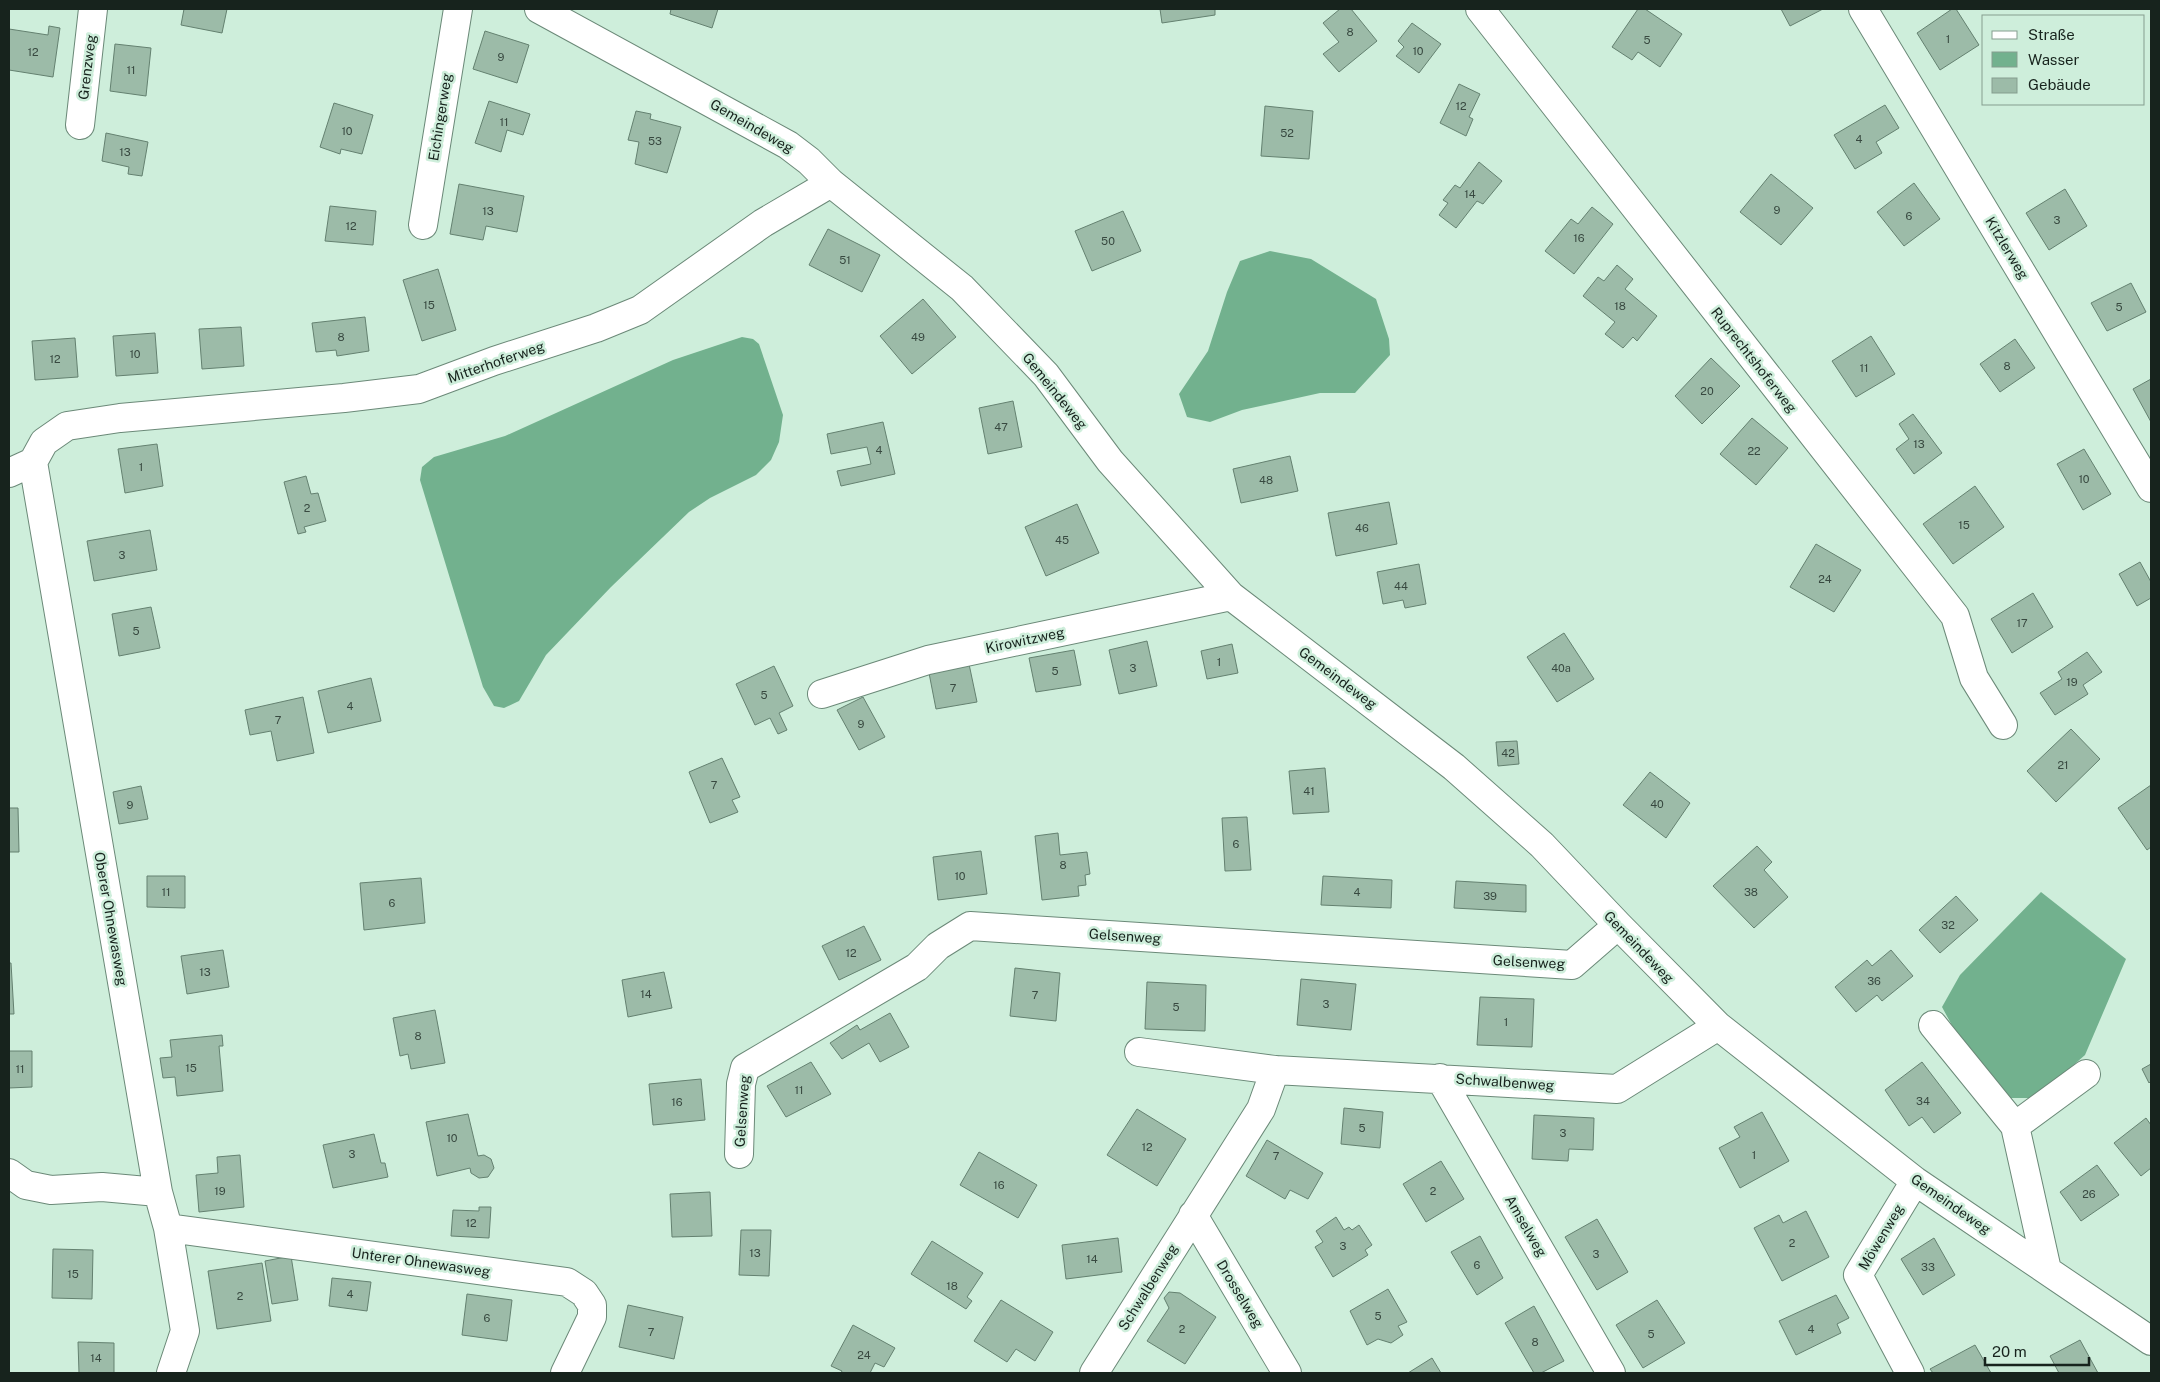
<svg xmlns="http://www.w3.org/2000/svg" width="2160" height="1382" viewBox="0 0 2160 1382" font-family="'Public Sans',sans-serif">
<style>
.water{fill:#72b18e}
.building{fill:#9cbba8;stroke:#648170}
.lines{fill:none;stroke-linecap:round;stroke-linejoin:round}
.minor-casing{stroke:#6b8978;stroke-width:30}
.minor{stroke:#fff;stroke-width:28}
.labels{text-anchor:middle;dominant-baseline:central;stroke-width:5;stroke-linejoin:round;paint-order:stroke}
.number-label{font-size:11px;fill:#384940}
.street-label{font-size:14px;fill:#17231d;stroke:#ceeedb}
</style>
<rect width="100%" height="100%" fill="#ceeedb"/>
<!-- water -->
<path class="water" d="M1270 251 1311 259 1376 299 1389 339 1390 355 1355 393H1320L1242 410 1210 422 1187 417 1179 394 1208 351 1227 292 1240 261Z
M742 337 753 339 759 344 783 415 779 442 771 460 756 475 710 498 689 512 611 587 546 655 519 701 504 708 494 706 483 687 420 480 422 467 434 457 505 436 673 360Z
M2041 892 2126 959 2085 1055 2036 1098H2004L1973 1064 1942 1007 1960 975Z"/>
<!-- building -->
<path class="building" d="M184 9H227L222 33 181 25Z
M671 9H718L712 28 670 14Z
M1160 9H1215V15L1162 23Z
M1340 9H1351L1377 41 1339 72 1323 54 1339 42 1323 23Z
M1638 9H1645L1682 34 1660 67 1638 52 1632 60 1612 47Z
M1781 9H1823L1790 26Z
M1952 9H1956L1979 45 1940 70 1917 33Z
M1412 23 1441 44 1419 73 1396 56 1404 47 1398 41Z
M49 26 60 28 53 77 9 70V29L48 35Z
M485 31 529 45 517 83 473 69Z
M115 44 151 48 146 96 110 91Z
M1459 84 1480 94 1469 117 1473 119 1466 136 1440 123Z
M489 101 530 114 523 135 507 130 501 152 475 143Z
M334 103 373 115 362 154 341 149 340 154 320 147Z
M1885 105 1899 128 1876 142 1882 153 1855 169 1834 135Z
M1265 106 1313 111 1309 159 1261 156Z
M636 111 651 114 650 119 681 127 667 173 635 164 639 142 628 140Z
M106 133 148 142 142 176 128 174 129 167 102 161Z
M1479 162 1502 181 1483 204 1477 201 1456 228 1439 215 1448 203 1443 200 1455 185 1460 188Z
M1771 174 1813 208 1781 245 1740 212Z
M1914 183 1940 219 1904 246 1877 212Z
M459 184 524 196 517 232 486 226 483 240 450 234Z
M2065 189 2087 226 2049 250 2026 213Z
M330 206 376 211 373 245 325 241Z
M1592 207 1613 224 1574 274 1545 251 1571 219 1578 224Z
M1123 211 1141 251 1092 271 1075 231Z
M828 229 880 255 862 292 809 265Z
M1617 265 1633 279 1625 289 1657 316 1637 341 1633 337 1623 348 1605 334 1615 322 1583 296 1598 277 1604 281Z
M438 269 456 330 422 341 403 280Z
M2131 283 2146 312 2107 331 2091 303Z
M923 299 956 337 912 374 880 336Z
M365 317 369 351 337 356 336 350 316 352 312 323Z
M241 327 244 366 202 369 199 329Z
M155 333 158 373 116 376 113 336Z
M1871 336 1895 374 1856 397 1832 361Z
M75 338 78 377 35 380 32 341Z
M2015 339 2035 368 2000 392 1980 364Z
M1711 358 1740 386 1702 424 1675 396Z
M2151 379V422L2133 389Z
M1013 401 1022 447 988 454 979 408Z
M1913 414 1942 453 1914 474 1896 449 1909 439 1899 424Z
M1752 418 1788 448 1756 485 1720 454Z
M883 422 895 474 841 486 837 471 871 464 867 447 831 454 827 434Z
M157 444 163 486 125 493 118 449Z
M2084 449 2111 494 2083 510 2057 464Z
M1290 456 1298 491 1241 503 1233 469Z
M306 476 311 494 318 493 326 521 304 527 306 532 298 534 284 482Z
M1975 486 2004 527 1953 564 1923 524Z
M1389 502 1397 544 1336 556 1328 513Z
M1077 504 1099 553 1046 576 1025 527Z
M150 530 157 570 94 581 87 541Z
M1816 544 1861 570 1834 612 1790 587Z
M2140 562 2151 582V598L2137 606 2119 574Z
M1419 564 1426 604 1405 608 1403 600 1383 604 1377 572Z
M2033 593 2053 627 2012 653 1991 619Z
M151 607 160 648 119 656 112 614Z
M1564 633 1594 679 1557 702 1527 657Z
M1147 641 1157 686 1119 694 1109 650Z
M1232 644 1238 673 1207 679 1201 651Z
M1074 650 1081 685 1036 692 1029 658Z
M2087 652 2102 672 2083 685 2088 694 2055 715 2040 693 2062 679 2058 672Z
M969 664 977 702 936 709 929 673Z
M774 666 793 706 779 713 787 730 778 734 770 718 755 725 736 684Z
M371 678 381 721 328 733 318 691Z
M303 697 314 753 277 761 271 731 250 735 245 710Z
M863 697 885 737 859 750 837 710Z
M2071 729 2100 759 2056 802 2027 771Z
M1517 741 1519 764 1498 766 1496 742Z
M722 758 740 797 732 800 738 812 710 823 689 772Z
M1325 768 1329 812 1293 814 1289 771Z
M1650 772 1690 803 1666 838 1623 805Z
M2151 785V847L2147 850 2118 808Z
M141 786 148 819 119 824 113 792Z
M9 808H18L19 852H9Z
M1247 817 1251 870 1225 871 1222 818Z
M1058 833 1060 855 1087 852 1090 874 1085 875 1086 885 1078 886 1079 896 1042 900 1035 836Z
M1757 846 1772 862 1764 870 1788 897 1754 928 1713 886Z
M981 851 987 894 938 900 933 857Z
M147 876H185V908L147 907Z
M1323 876 1392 880 1391 908 1321 905Z
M421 878 425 923 364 930 360 883Z
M1456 881 1526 885V912L1454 908Z
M1956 896 1978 920 1940 953 1919 930Z
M864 926 881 960 839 980 822 946Z
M223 950 229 987 187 994 181 956Z
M1891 950 1913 976 1882 1001 1877 995 1856 1012 1835 987 1867 960 1872 966Z
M9 963H11L14 1014H9Z
M1015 968 1060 973 1056 1021 1010 1016Z
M664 972 672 1008 628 1017 622 980Z
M1301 979 1356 984 1351 1030 1297 1025Z
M1147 982 1206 985 1205 1031 1145 1029Z
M1480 997 1534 999 1532 1047 1477 1045Z
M435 1010 445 1063 411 1069 408 1054 400 1056 393 1018Z
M890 1013 909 1047 880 1062 869 1043 842 1059 830 1043 857 1025 860 1030Z
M222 1035 223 1046H219L223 1091 177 1096 175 1077 163 1078 160 1058 172 1057 170 1040Z
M9 1051H32V1087L9 1088Z
M811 1062 831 1094 786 1117 767 1086Z
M1922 1062 1961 1113 1934 1133 1922 1117 1909 1126 1885 1090Z
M2151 1064V1081L2149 1083 2142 1069Z
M701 1079 705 1120 653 1125 649 1084Z
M1344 1108 1383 1112 1380 1148 1341 1144Z
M1137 1109 1186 1139 1157 1186 1107 1155Z
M1762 1112 1789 1161 1740 1188 1719 1148 1740 1137 1734 1127Z
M468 1114 478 1156 484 1155 491 1159 494 1168 488 1177 479 1178 471 1173 470 1168 437 1176 426 1122Z
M1534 1115 1594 1118 1593 1150 1569 1149 1568 1161 1532 1159Z
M2146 1118 2151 1125V1168L2141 1176 2114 1143Z
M374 1134 381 1163H385L388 1177 333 1188 323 1145Z
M1267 1140 1323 1173 1308 1199 1290 1190 1285 1199 1246 1176Z
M979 1152 1037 1185 1018 1218 960 1185Z
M240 1155 244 1207 199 1212 196 1175 218 1173 217 1157Z
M1441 1161 1464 1199 1426 1222 1403 1184Z
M2097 1165 2119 1195 2081 1221 2060 1192Z
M710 1192 712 1236 672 1237 670 1194Z
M479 1207H491L489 1238 451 1236 453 1210 479 1211Z
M1806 1211 1829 1257 1782 1281 1754 1228 1779 1215 1783 1223Z
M1336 1217 1344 1230 1349 1227 1352 1230 1359 1225 1372 1245 1365 1250 1368 1255 1333 1277 1315 1247 1323 1242 1316 1231Z
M1597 1219 1628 1272 1597 1290 1565 1237Z
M741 1230H771L769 1276 739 1275Z
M1480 1236 1503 1278 1477 1295 1451 1252Z
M1118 1238 1122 1272 1066 1279 1062 1245Z
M1934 1238 1955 1275 1923 1295 1901 1259Z
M932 1241 983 1273 967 1297 972 1301 966 1309 911 1274Z
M53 1249 93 1250 92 1299 52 1298Z
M291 1256 298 1300 272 1304 265 1261Z
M262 1263 271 1321 217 1329 208 1271Z
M332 1278 371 1282 367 1311 329 1306Z
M1388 1289 1407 1322 1398 1326 1403 1335 1391 1343 1378 1339 1367 1345 1350 1311Z
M1169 1292 1180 1293 1216 1317 1185 1364 1147 1341 1169 1308 1164 1298Z
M467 1294 512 1300 507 1341 462 1335Z
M1836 1295 1849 1318 1837 1324 1841 1333 1796 1355 1779 1321Z
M1001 1300 1053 1332 1035 1361 1016 1349 1007 1362 974 1341Z
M1657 1300 1685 1343 1643 1368 1616 1325Z
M628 1305 683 1317 674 1359 619 1347Z
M1534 1306 1564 1361 1541 1373H1534L1505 1323Z
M853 1325 895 1348 884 1367 875 1363 870 1373H841L842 1371 831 1366Z
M2080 1340 2098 1373H2059L2050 1356Z
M78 1342 114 1343V1373H79Z
M1975 1345 1991 1373H1933L1930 1369Z
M1432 1358 1441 1373H1408Z"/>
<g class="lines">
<defs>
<path id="minor" d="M539 9 788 145 809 161 831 183 962 288 1046 375 1110 461 1231 596 1454 767 1542 845 1618 925 1718 1026 1915 1181 2151 1341
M1480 9 1955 616 1974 678 2003 725
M1863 9 2151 488
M80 125 93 9
M423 225 458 9
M33 462 158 1192 168 1228 185 1331 171 1373
M9 473 33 462 44 442 67 426 120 418 344 398 419 389 494 361 596 328 640 310 763 223 831 183
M822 694 928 660 1231 596
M1933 1025 2015 1126 2047 1270
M1139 1052 1275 1070
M1440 1078 1611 1373
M2015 1126 2086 1074
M739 1154 741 1084 745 1068 917 967 938 946 970 926 1572 965 1618 925
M9 1173 26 1185 51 1190 102 1187 158 1192
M1193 1215 1287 1373
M168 1228 567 1282 584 1293 592 1305V1317L565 1373
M1094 1373 1261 1109 1275 1070 1617 1089 1718 1026
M1910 1373 1858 1275 1915 1181"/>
</defs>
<!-- minor casing -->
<use href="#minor" class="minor-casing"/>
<!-- minor -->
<use href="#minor" class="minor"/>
</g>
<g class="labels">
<!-- number labels -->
<g class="number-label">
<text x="1350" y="32">8</text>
<text x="1948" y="39">1</text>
<text x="1647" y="40">5</text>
<text x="1418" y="51">10</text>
<text x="33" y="52">12</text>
<text x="501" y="57">9</text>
<text x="131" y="70">11</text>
<text x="1461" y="106">12</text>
<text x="504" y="122">11</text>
<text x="347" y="131">10</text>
<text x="1287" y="133">52</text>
<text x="1859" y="139">4</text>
<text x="655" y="141">53</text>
<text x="125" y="152">13</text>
<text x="1470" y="194">14</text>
<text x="1777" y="210">9</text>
<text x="488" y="211">13</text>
<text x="1909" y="216">6</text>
<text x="2057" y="220">3</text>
<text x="351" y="226">12</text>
<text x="1579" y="238">16</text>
<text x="1108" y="241">50</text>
<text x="845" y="260">51</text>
<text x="429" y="305">15</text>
<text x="1620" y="306">18</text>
<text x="2119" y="307">5</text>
<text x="341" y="337">8</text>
<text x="918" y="337">49</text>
<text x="135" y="354">10</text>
<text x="55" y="359">12</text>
<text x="2007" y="366">8</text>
<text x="1864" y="368">11</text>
<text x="1707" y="391">20</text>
<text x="1001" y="427">47</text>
<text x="1919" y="444">13</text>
<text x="879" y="450">4</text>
<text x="1754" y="451">22</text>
<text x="141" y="467">1</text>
<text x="2084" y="479">10</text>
<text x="1266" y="480">48</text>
<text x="307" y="508">2</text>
<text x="1964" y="525">15</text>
<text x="1362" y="528">46</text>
<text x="1062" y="540">45</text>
<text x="122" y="555">3</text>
<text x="1825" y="579">24</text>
<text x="1401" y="586">44</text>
<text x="2022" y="623">17</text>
<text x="136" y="631">5</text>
<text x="1219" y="662">1</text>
<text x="1133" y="668">3</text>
<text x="1561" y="668">40a</text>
<text x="1055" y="671">5</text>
<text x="2072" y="682">19</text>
<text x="953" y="688">7</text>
<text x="764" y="695">5</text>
<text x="350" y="706">4</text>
<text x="278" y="720">7</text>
<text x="861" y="724">9</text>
<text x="1508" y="753">42</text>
<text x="2063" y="765">21</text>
<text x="714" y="785">7</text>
<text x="1309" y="791">41</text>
<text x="1657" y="804">40</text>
<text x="130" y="805">9</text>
<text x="1236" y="844">6</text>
<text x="1063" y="865">8</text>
<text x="960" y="876">10</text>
<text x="166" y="892">11</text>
<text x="1357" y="892">4</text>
<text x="1751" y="892">38</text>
<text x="1490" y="896">39</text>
<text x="392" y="903">6</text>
<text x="1948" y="925">32</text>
<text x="851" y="953">12</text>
<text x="205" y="972">13</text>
<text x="1874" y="981">36</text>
<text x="646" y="994">14</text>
<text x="1035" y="995">7</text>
<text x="1326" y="1004">3</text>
<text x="1176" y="1007">5</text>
<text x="1506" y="1022">1</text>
<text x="418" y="1036">8</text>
<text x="191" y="1068">15</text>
<text x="20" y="1069">11</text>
<text x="799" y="1090">11</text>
<text x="1923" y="1101">34</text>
<text x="677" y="1102">16</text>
<text x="1362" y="1128">5</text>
<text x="1563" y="1133">3</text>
<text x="452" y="1138">10</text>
<text x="1147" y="1147">12</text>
<text x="352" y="1154">3</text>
<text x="1754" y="1155">1</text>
<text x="1276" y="1156">7</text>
<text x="999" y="1185">16</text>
<text x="220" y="1191">19</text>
<text x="1433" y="1191">2</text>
<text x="2089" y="1194">26</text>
<text x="471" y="1223">12</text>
<text x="1792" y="1243">2</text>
<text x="1343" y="1246">3</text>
<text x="755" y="1253">13</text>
<text x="1596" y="1254">3</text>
<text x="1092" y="1259">14</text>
<text x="1477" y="1265">6</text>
<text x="1928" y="1267">33</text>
<text x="73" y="1274">15</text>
<text x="952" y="1286">18</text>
<text x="350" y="1294">4</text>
<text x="240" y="1296">2</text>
<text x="1378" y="1316">5</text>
<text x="487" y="1318">6</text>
<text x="1182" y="1329">2</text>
<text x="1811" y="1329">4</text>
<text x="651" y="1332">7</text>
<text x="1651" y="1334">5</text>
<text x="1535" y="1342">8</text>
<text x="864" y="1355">24</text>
<text x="96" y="1358">14</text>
</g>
<!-- street labels -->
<g class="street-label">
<text transform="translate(87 67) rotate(-83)">Grenzweg</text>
<text transform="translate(440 117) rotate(-81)">Eichingerweg</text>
<text transform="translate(752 126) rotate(30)">Gemeindeweg</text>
<text transform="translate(2007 248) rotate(59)">Kitzlerweg</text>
<text transform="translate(1754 360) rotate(52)">Ruprechtshoferweg</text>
<text transform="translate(496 362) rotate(-19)">Mitterhoferweg</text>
<text transform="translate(1055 391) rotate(51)">Gemeindeweg</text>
<text transform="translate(1025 640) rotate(-12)">Kirowitzweg</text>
<text transform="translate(1338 678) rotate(37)">Gemeindeweg</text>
<text transform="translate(111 919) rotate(80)">Oberer Ohnewasweg</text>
<text transform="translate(1125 936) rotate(4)">Gelsenweg</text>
<text transform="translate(1639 947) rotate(46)">Gemeindeweg</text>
<text transform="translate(1529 962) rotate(3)">Gelsenweg</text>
<text transform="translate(1505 1082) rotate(4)">Schwalbenweg</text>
<text transform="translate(742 1111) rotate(-86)">Gelsenweg</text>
<text transform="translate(1951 1204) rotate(35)">Gemeindeweg</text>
<text transform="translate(1526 1226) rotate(60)">Amselweg</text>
<text transform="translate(1881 1237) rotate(-59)">Möwenweg</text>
<text transform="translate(421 1262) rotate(8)">Unterer Ohnewasweg</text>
<text transform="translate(1148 1287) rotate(-58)">Schwalbenweg</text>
<text transform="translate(1240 1294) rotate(59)">Drosselweg</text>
</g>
</g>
<!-- border -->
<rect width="2160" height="1382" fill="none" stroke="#17231d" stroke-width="20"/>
<!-- legend -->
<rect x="1982" y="15" width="162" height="90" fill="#ceeedb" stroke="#859d8f"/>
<rect x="1992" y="31" width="25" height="8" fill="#ffffff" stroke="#859d8f"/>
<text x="2028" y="40" font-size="15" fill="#17231d">Straße</text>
<rect x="1992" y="52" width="25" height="15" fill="#72b18e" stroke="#859d8f"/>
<text x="2028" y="65" font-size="15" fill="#17231d">Wasser</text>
<rect x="1992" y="78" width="25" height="15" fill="#9cbba8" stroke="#859d8f"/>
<text x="2028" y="90" font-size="15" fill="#17231d">Gebäude</text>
<!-- scale -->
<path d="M1985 1357v8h104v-8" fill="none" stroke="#17231d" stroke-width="2.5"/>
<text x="1992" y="1357" font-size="15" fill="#17231d" stroke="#ceeedb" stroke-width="4" paint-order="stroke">20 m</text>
</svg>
